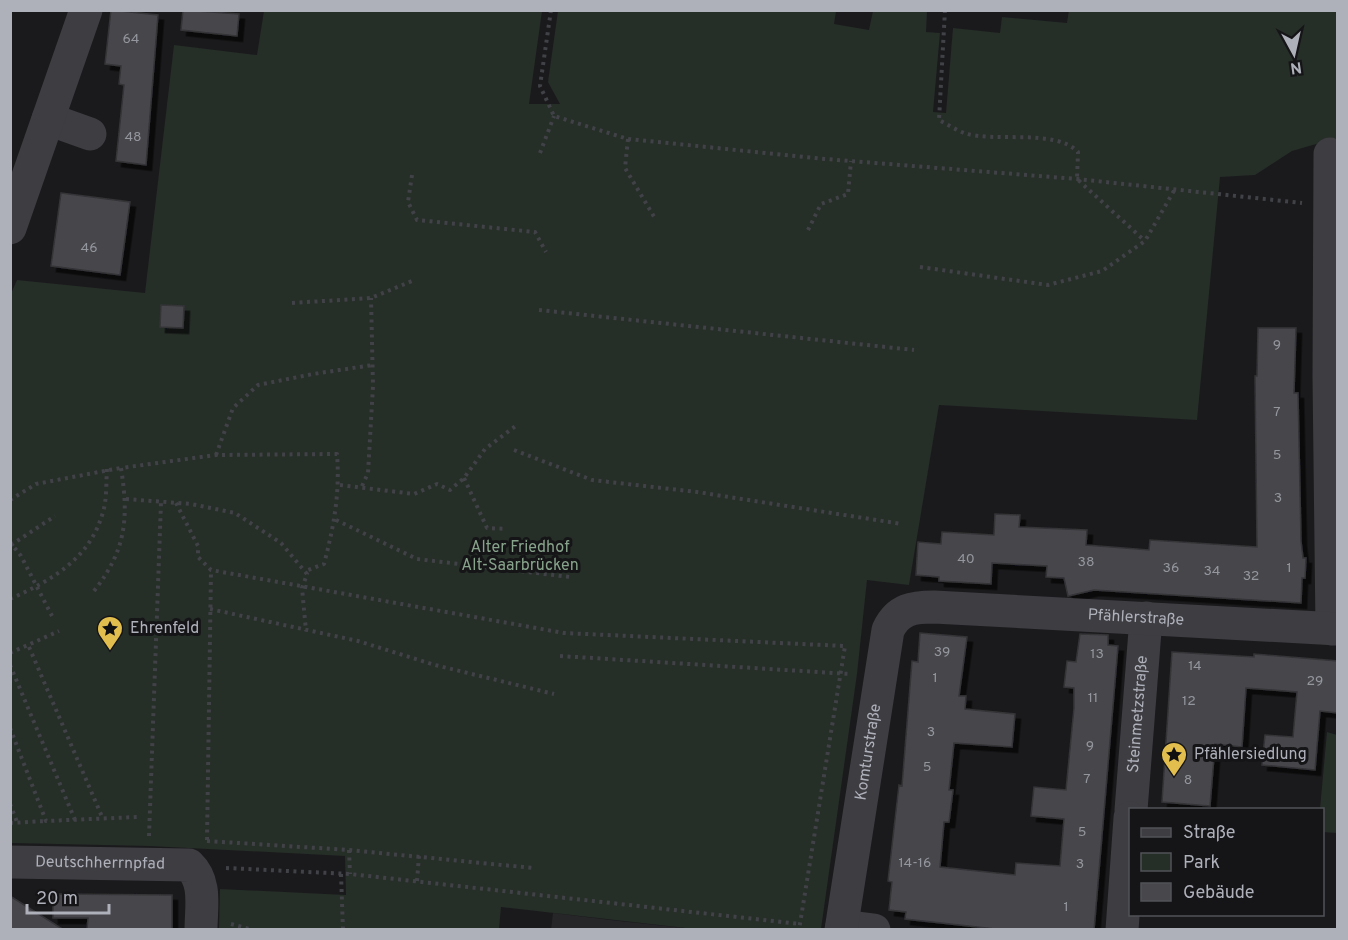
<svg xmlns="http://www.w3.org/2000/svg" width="1348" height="940" viewBox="0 0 1348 940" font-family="Overpass,sans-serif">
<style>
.built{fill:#262629}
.green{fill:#262e28}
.building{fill:#47474c;stroke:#343438;stroke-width:1.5;filter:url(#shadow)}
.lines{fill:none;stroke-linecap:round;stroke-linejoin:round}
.path{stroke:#414247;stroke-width:4;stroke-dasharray:3 4.5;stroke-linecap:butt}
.minor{stroke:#3d3d42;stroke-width:33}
.labels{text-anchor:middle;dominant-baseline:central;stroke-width:6;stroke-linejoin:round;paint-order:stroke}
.number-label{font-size:14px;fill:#94969e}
.park-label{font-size:16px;fill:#87a38b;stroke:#151517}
.street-label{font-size:16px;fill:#aeb0ba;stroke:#151517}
.poi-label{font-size:16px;fill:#aeb0ba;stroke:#151517;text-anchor:start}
</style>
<defs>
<filter id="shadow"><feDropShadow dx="5.5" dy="5.5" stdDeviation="0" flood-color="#0009"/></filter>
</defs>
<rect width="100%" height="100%" fill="#1a1a1c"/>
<!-- built -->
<path class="built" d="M553 913 619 921 694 929 551 930Z"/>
<!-- green -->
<path class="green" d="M917 10 927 12 926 32 940 33 933 112 946 113 953 28 1000 33 1002 17 1067 23 1069 10 1337 11V138L1292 151 1255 175 1220 177 1197 420 939 405 909 585 867 580 857 674 821 929H694L501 907 499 929H219L220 889 346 895 345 856 149 846 11 843 10 296 17 280 145 293 174 45 257 55 264 11H542L529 104H560L548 82 558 11H836L834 24 869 30 873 11Z
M1327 732 1337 735V833L1323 832 1322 810 1320 809Z"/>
<!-- building -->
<path class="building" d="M111 10 158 15 146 165 116 161 124 85 119 84 121 66 105 64Z
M183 10 239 14 237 36 181 30Z
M61 193 130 202 120 275 51 266Z
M161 305 184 306 183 328 160 327Z
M1258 328H1296L1294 393H1298L1301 541 1303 558H1306L1305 578H1302L1301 603 1094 590 1068 596 1064 578 1046 577 1047 566 992 563 991 584 939 581V577L916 575 918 542 941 544 942 532 994 535 995 514 1020 515 1019 527 1087 530 1086 545 1149 550 1150 540 1257 547 1255 376H1257Z
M920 633 967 637 959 696H966L965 709 1015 714 1012 747 954 743 949 790H953L949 822H944L940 867 1015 875 1016 863 1060 866 1064 819 1031 816 1034 787 1066 790 1074 708V688L1064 687 1067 661 1076 662 1080 634 1108 635V645L1118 646 1094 930H1005L905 919 906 912 889 910 892 882 888 881 899 785 902 786 912 661 918 662Z
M1172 652 1254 657V654L1338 661V713L1320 711 1315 770 1262 765 1265 735 1293 737 1297 692 1246 688 1242 747 1215 744 1210 806 1162 802Z
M53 894 172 895V930H87L88 918H53Z
M10 896 64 930H10Z"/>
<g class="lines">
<!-- path -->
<path class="path" d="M551 10 540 86 554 116 628 139 825 159 1077 179 1302 203
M945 10 939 120C947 124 956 130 964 133 994 143 1055 128 1078 152L1077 179 1145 241
M628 139 625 168 656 220
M540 153 554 116
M412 175 408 202 417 220 535 232 546 252
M808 230 821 204 848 194 851 161
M920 267 1048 285 1102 271 1145 241 1175 189
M292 303 371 298 412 281
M539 310 914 350
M514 450 592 480 697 492 902 524
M216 455 233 408 258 385 313 374 373 365
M464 478 487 528 507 529
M340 485 414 494 437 484 450 490 464 478 485 449 517 425
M362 486 368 473 373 386 371 298
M126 499 191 504 235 513 281 543 307 574 302 588 306 631
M10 500 36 484 120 468
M176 503 198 546V557L211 570 564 633 845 646 799 930
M336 520 417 559 570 577
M10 542 21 556 52 616
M11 545 55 516
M94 591C126 550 129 519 121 468L216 455 337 454C340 493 334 526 324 564L308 570 307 574
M10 599C52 580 90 559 103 512 107 499 106 483 107 469
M210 609 358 641 435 665 554 694
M29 647 103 819
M10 653 59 631
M560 656 850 674
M10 665 75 820
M10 728 46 821 137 817
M10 804 17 822
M10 823 46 821
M149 836 161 502
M207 840 211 570
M207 841 349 850 533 868
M349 850 350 874
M226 868 350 874 800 924
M341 874 343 930
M417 881 419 856
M231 924 253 930"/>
<!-- minor -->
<g class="minor">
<path d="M48 119 90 134"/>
<path d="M1330 154 1329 377 1332 629"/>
<path d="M10 228 86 10"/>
<path id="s1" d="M1131 810 1146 618"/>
<path id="s2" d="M10 862 189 865C207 882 201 907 201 930"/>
<path d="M842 926 874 930"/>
<path id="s3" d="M841 930 888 630C898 609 913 607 934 607L1338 629"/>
<path d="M1122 930 1130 818"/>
</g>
</g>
<!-- icons -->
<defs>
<symbol id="sight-pin" viewBox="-11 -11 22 30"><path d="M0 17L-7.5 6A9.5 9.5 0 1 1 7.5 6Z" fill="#e1be4d" stroke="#151517"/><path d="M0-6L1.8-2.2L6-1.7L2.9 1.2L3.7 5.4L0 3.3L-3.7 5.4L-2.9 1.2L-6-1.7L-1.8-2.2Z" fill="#111"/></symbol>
</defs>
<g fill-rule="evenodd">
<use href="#sight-pin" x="95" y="614" width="30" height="40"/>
<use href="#sight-pin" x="1159" y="740" width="30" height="40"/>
</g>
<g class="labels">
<!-- number labels -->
<g class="number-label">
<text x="131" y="39">64</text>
<text x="133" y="137">48</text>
<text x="89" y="248">46</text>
<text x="1277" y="345">9</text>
<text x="1277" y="412">7</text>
<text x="1277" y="455">5</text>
<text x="1278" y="498">3</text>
<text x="966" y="559">40</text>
<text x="1086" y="562">38</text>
<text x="1171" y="568">36</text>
<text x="1289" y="568">1</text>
<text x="1212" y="571">34</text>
<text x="1251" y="576">32</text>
<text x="942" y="652">39</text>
<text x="1097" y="654">13</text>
<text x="1195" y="666">14</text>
<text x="935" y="678">1</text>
<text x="1315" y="681">29</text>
<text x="1093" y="698">11</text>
<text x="1189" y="701">12</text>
<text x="931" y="732">3</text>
<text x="1090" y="746">9</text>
<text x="927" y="767">5</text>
<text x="1087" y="779">7</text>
<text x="1188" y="780">8</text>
<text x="1082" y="832">5</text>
<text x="915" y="863">14-16</text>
<text x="1080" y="864">3</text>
<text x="1066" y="907">1</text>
</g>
<!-- park labels -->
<g class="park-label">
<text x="520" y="548">Alter Friedhof<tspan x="520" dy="18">Alt-Saarbrücken</tspan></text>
</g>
<!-- street labels -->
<g class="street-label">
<text stroke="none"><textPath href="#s3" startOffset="561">Pfählerstraße</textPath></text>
<text stroke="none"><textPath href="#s1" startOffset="96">Steinmetzstraße</textPath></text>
<text stroke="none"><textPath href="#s3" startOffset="180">Komturstraße</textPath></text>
<text stroke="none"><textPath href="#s2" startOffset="90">Deutschherrnpfad</textPath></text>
</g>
<!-- poi labels -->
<g class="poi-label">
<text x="130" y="629">Ehrenfeld</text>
<text x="1194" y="755">Pfählersiedlung</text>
</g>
</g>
<!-- border -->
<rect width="1348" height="940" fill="none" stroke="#aeb0ba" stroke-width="24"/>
<!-- legend -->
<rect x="1129" y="808" width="195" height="108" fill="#151517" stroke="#525358" stroke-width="1.5"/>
<rect x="1141" y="828" width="30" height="9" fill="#3d3d42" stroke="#525358" stroke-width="1.5"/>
<text x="1183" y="838" font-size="18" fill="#aeb0ba">Straße</text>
<rect x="1141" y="853" width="30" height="18" fill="#262e28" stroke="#525358" stroke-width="1.5"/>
<text x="1183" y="868" font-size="18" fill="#aeb0ba">Park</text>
<rect x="1141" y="883" width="30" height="18" fill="#47474c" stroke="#525358" stroke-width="1.5"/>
<text x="1183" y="898" font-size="18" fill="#aeb0ba">Gebäude</text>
<!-- north arrow -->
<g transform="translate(1294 54) rotate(172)" stroke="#151517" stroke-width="4.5" paint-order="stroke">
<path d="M0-4.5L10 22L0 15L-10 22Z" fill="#aeb0ba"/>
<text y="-9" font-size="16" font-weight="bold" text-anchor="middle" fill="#aeb0ba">N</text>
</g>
<!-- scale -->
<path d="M27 904v9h82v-9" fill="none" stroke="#aeb0ba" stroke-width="3"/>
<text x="36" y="904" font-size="18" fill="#aeb0ba" stroke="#151517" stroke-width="4.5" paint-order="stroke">20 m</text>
</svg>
